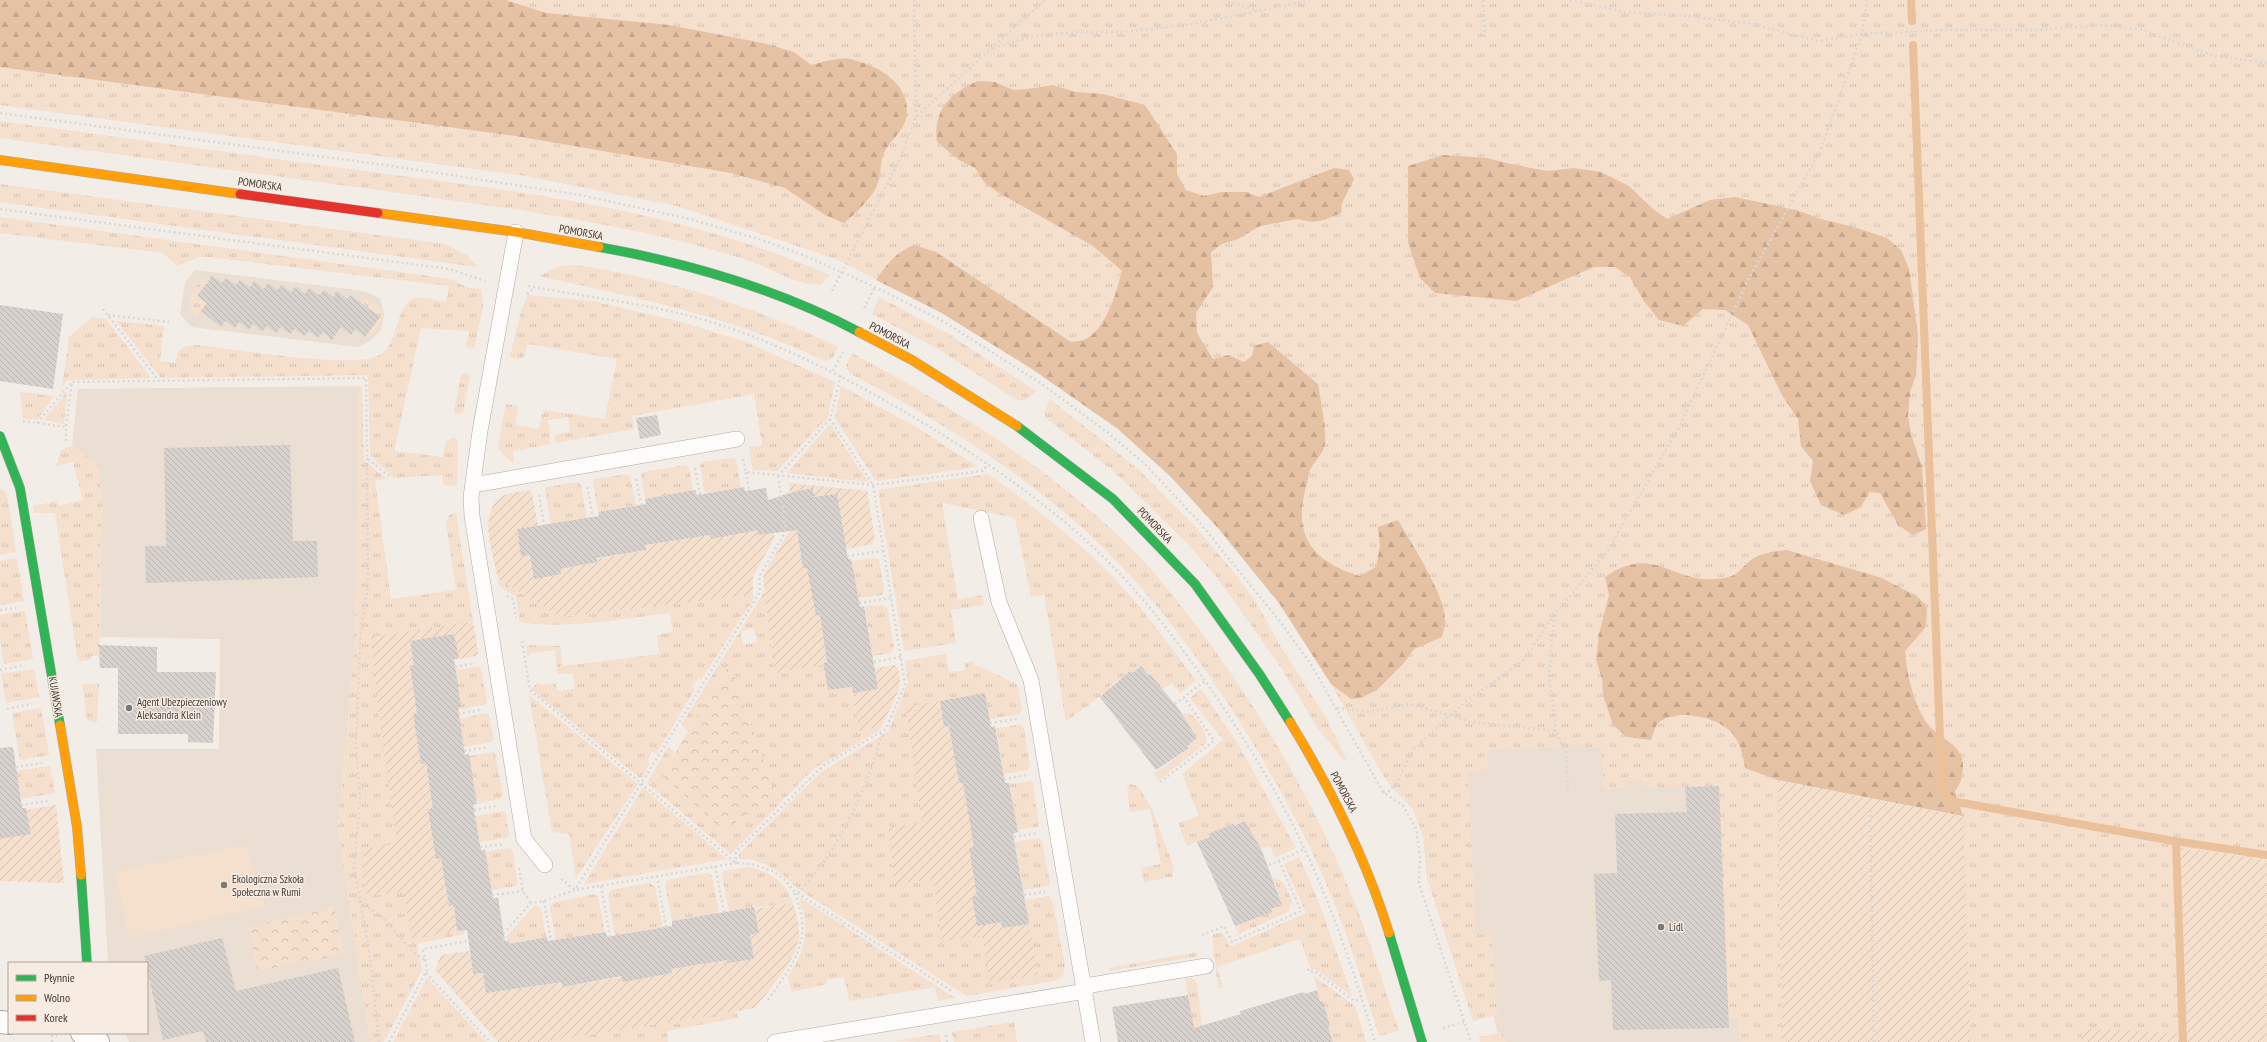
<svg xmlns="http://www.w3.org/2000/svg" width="2267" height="1042" viewBox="0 0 2267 1042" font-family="'PT Sans Narrow',sans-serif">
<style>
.built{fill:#ebded3}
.grass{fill:url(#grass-tufts);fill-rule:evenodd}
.forest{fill:url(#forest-firs)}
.park{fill:url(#park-crowns)}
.garden{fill:url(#garden-furrows)}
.pitch{fill:#f5dfcd}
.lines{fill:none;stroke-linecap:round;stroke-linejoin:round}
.stream{stroke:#ebc19b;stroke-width:8}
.building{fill:url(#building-back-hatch)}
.lane-casing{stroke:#ada9a4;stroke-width:16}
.street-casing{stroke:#ada9a4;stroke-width:24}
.fast-casing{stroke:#ada9a4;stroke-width:10}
.slow-casing{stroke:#ada9a4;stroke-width:10}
.jam-casing{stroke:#ada9a4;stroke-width:10}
.path{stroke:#dad8d6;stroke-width:2.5;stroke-dasharray:2 3;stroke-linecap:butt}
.lane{stroke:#fdfcfb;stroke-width:15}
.street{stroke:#fdfcfb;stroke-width:22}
.fast{stroke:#30b455;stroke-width:9}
.slow{stroke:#ff9f0a;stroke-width:9}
.jam{stroke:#e5322d;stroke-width:9}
.poi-dot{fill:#7d7873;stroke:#f8ece2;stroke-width:1.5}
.labels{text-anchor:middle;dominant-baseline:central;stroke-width:3;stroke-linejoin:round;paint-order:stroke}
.street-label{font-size:11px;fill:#3e3935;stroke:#f8ece2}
.poi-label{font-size:11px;fill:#3e3935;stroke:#f8ece2;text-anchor:start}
</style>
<defs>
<pattern id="grass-tufts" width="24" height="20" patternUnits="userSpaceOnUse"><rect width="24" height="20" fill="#f5dfcd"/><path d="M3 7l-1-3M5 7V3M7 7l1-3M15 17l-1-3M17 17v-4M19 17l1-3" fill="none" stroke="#d3c0b1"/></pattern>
<pattern id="forest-firs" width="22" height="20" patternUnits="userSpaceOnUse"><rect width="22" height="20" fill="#e5c2a4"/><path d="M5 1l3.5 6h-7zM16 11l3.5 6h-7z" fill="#c6a78e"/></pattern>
<pattern id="park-crowns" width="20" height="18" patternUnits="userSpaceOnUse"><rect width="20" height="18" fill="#f5dfcd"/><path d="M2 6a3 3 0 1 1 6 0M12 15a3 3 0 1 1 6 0" fill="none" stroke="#d3c0b1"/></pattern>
<pattern id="garden-furrows" width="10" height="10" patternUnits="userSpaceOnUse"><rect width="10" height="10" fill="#f5dfcd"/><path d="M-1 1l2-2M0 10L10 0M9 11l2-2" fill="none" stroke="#d3c0b1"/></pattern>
<pattern id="building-back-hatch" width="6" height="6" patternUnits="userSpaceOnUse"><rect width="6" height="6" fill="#d7d2cd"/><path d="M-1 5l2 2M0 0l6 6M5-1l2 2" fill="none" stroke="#bab5b1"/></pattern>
</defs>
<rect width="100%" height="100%" fill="#f3ede7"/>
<!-- built -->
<path class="built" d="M195 270 364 291 380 298 384 315 381 330 370 341 359 347 191 327 180 314 185 283Z
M359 386 355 641 338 829 370 1042H129L125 1033H147V963H108L96 749H219L220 639 100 637 102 498 98 463 72 446 78 389Z
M1484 740 1714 755 1782 1042H1500L1449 837 1404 745Z"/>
<!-- grass -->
<path class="grass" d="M0 0H2267V860L2180 847 2186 1042H1740L1738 1018H1728L1719 786 1642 788 1641 781H1626V788L1603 789 1601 748 1581 747 1487 750 1488 771 1468 773 1476 934 1492 935 1496 1003 1501 1014 1473 1021 1427 878 1423 836 1412 808 1387 782 1331 684 1279 603 1218 528 1170 476 1118 429 1032 369 940 312 836 259 677 206 520 175 0 105Z
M0 121C124 138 247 155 371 172 527 192 685 212 830 275L821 284C801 287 776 271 758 264 682 237 600 224 521 210L0 138Z
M0 184 445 244 468 256 477 267 0 202Z
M0 217 450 279 469 288 481 289 483 306 474 349 468 348 466 344 469 331 421 328 394 451 443 457 446 441 453 438 458 440 457 486 444 485 442 475 394 478 370 456 368 375 161 378 116 321 164 326 160 361 175 363 179 350 187 346 198 345C233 349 353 370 380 355 399 344 396 301 416 298 425 297 437 301 446 302L449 286 209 257H199L178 266 163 253 0 233Z
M573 265C661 276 758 308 838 347L832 359 825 361C734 317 638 298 539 276L561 266Z
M212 276 198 296 207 303 196 317C183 303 193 287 205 277Z
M528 295 597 302 678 321 746 342 835 382 828 417 777 471 753 470 749 447 762 445 754 394 632 416 634 429 556 443 554 435 570 432 568 417 548 420 551 444 513 451 514 463 505 457 498 447 506 404 518 406 515 425 539 429 543 410 605 419 617 359 528 344 523 358C518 360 514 360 510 356L522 308Z
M879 297 950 335 1036 391 1026 400H1017L938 349 872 314Z
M364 299C387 300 385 327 369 338L365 337 380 317 370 309 356 308Z
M92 317 106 319 151 378 68 380 62 387 69 337Z
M852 353C952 406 1051 469 1132 549 1157 574 1178 602 1199 629 1255 703 1304 785 1341 870 1364 922 1381 977 1399 1031L1379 1036C1364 989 1350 941 1331 895 1307 836 1276 781 1243 727 1197 654 1145 584 1080 526 1013 466 929 414 849 373L846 365Z
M464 373 470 376 463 412 459 414H456L454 411 461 375Z
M359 386H362L364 460 387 479 375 480 391 599 456 590 446 522 449 515 456 513 478 653 476 656 454 634 410 641 414 665H411L417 713 413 714 421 763 433 809H428L436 859 441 858 449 906 454 905 457 931 464 930V934L417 944 422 970 384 1042H370L338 829 355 641Z
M841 386 916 427 978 467 876 481 835 418Z
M20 392 54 396 37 420 23 418Z
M67 392 64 424 44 420Z
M1050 399 1138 469 1193 524 1237 576 1257 604 1278 642 1326 718 1347 760H1344L1319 730 1282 669 1219 580 1186 542 1112 470 1046 418 1044 413Z
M830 424 868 482 787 473Z
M72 446 98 463 102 498 99 656H91V660L78 661 55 513H34L33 506 57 501 58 506 83 500 73 462 56 466 61 450Z
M733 458 736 460 741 488 705 493 700 466 702 462Z
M685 465 689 468 693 491 645 499 641 475 643 472Z
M627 474 630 477 636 505 598 512 593 483 595 479Z
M988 474C1027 502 1066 531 1100 564 1137 599 1166 641 1196 681L1180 693 1172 683 1162 689 1150 674 1148 675 1141 666 1132 673 1130 671 1109 687 1111 689 1066 721 1044 595 1031 597 1015 518 942 503 958 600 982 595 984 605 951 610 956 643 904 651 878 490Z
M579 482 581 485 587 518 551 524 545 490 547 487Z
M0 489 5 491 7 495 16 552 0 555Z
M17 558 24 601 0 605V561Z
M875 558 879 560 884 590 882 595 858 598 851 561Z
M498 579 560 617 753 595 754 598 701 680 698 678 692 687 695 689 656 754 652 752 647 761 650 763 641 779 531 689 538 683 541 685 556 683 557 691 575 689 573 673 558 674 555 650 530 653 528 658 526 645 560 646 563 666 659 654 657 635 673 632 670 613C627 618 561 630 520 622L516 597 499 586Z
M765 591 774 673 823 665 828 690 852 687 860 734 883 723 880 730 813 769 731 854 647 783 668 747 675 752 662 775 729 663 688 731 681 725ZM754 628 757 642 743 645 741 631Z
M882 605 887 608 894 648 891 653 873 656 865 607Z
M25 611 33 659 4 664 0 641V615Z
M946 654 949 672 965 670V663L974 661 975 666H979L1018 685 1022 709 1020 714 989 719 985 693 940 701 944 727 949 726 959 783H963L974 847 969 848 977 896 1002 928 1028 924 1025 900 1049 896 1052 899 1065 965 1063 976 1054 981 967 996 798 889C783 873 763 858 739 859V854L821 772 888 732 908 682 905 661Z
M478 667 481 669 487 701 485 704 458 710 457 708 461 707 455 670Z
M34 669 39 697 6 703 1 674Z
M82 684H99L97 722 87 720Z
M1201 689 1238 744 1296 848 1275 857 1270 846 1260 849 1245 821 1234 826 1232 824 1209 834 1210 837 1187 846 1178 823 1199 816 1182 774 1223 740 1190 698Z
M529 695 638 784 576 878 569 834 552 832Z
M41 708 49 755 20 760 12 713Z
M486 713 489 715 494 739 492 742 464 747 459 719Z
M1185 713C1196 713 1208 733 1206 743L1159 780 1154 774 1189 748 1187 746 1197 739 1182 715Z
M1020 725 1024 728 1030 766 1028 770 1004 774 996 728Z
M493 752 495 753 503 796 500 799 477 804 469 756Z
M50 766 55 793 21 799 16 771Z
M1030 781 1033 783 1039 824 1037 827 1017 830 1010 784Z
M1130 784 1138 786 1152 809 1174 868 1172 877 1144 882 1141 868 1161 864 1150 809 1130 812 1127 788Z
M643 788 727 859 584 884Z
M503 811 506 813 509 834 507 838 480 842 475 816Z
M1039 838 1042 841 1050 883 1048 886 1023 890 1015 842Z
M510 848 513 851 517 882 516 886 492 890 485 852Z
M1299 857 1318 900 1352 996 1315 969 1311 970 1300 939 1217 967 1223 987 1218 988 1212 935 1222 932 1230 947 1306 913 1284 864Z
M748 867C771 872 785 881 793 903L729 911 722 875 723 871Z
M709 873 712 877 719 913 672 921 665 885 667 880Z
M1273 878C1285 879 1288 891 1292 901L1288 912 1239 934 1235 926 1272 912 1271 909 1282 905Z
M650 883 655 887 663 928 615 936 608 896 611 890Z
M594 894 598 897 605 932 556 940 550 907 552 903Z
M799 897 955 998 938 1001 935 987 849 1001 844 977 826 980 827 984 792 992 788 977C807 949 809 929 799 897Z
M538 906 541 909 546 937 522 941 510 948 506 937 533 907Z
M1198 952 1195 957 1109 971V968Z
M1314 976 1355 1006 1366 1042H1325L1332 1040 1328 1027 1330 1026 1323 1001 1320 1002Z
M427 978 486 1042H393Z
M1185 978H1192L1197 983 1204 1042H1196Z
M736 1011 738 1018 667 1031 668 1042H546Z
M1014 1022 1017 1042H954L952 1032Z
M1503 1032 1506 1042H1480L1479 1037Z
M939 1034 941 1042 893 1041Z"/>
<!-- forest -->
<path class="forest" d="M0 0H506L546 13 669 25 763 43 794 52 811 65C824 62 837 57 850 59 879 65 916 87 905 122 900 135 885 145 882 158 880 167 881 176 877 185 873 197 854 215 844 223L825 215 785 188 731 173 516 136 0 67Z
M978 81 995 82 1013 90 1036 88 1052 85 1076 92 1103 94 1145 105 1177 154V174L1186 190 1204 196 1222 192H1246L1259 197 1334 168 1349 170 1354 179 1342 203 1341 213 1324 220 1312 222 1297 219 1260 226 1238 239 1222 244 1211 252 1213 287 1196 313 1197 333 1213 359 1229 355 1244 362 1252 356 1254 346 1268 342 1318 384C1320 398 1328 434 1324 447 1322 455 1314 462 1310 470 1308 477 1307 484 1305 491 1293 538 1315 562 1359 576L1376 567 1380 546 1378 527 1398 520C1411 543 1445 595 1445 619 1446 625 1443 632 1442 637L1414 649 1403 664 1377 690 1361 698 1351 699 1331 684 1279 603 1218 528 1170 476 1118 429 1032 369 940 312 876 280C887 264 896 252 914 245L936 252 1071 342C1075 341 1082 341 1086 339 1107 327 1116 293 1122 271L1093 246 999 193 985 183 975 168 959 160 937 142C933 110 950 93 978 81Z
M1443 155 1487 158 1519 166 1548 171 1574 168 1601 172 1629 186 1653 209 1667 219 1710 200 1735 197 1796 210 1821 219 1857 228 1887 238 1901 250 1909 269 1918 335 1916 375 1910 392 1908 417 1912 437 1922 467 1926 529 1913 535 1898 525 1880 493 1869 492 1861 507 1844 515 1821 505 1810 481 1813 461 1801 446 1798 419 1782 395 1748 325 1725 310 1703 309 1683 326 1659 320 1644 301 1630 277 1615 267H1594L1516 301 1435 293 1420 278 1408 243V166Z
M1787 550 1882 578 1918 597 1927 607 1926 627 1905 651C1907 675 1913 702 1926 722 1938 740 1964 742 1963 768 1962 778 1961 783 1955 791L1963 816 1778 780 1745 768C1743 755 1741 744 1732 733 1718 717 1676 707 1658 723 1655 726 1653 735 1651 740L1627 737 1613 725 1603 695 1602 678 1596 660 1599 634 1609 595 1605 577C1653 543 1671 583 1716 579 1742 577 1737 569 1754 558 1764 552 1776 551 1787 550Z"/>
<!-- park -->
<path class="park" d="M730 662 775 794 724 831 662 775Z
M334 906 345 954 258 971 248 927Z"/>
<!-- garden -->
<path class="garden" d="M789 483 867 491 875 539 872 544 846 549 814 497 813 489 790 493Z
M528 490 532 493 538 526 517 529 521 555H530L534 578 560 569 597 562V559L645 550V545L710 535 711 539 758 530 759 535 774 533 775 537 753 577V595L560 617 498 579C494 556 477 514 501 497 508 492 520 492 528 490Z
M793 525H799V541L803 568H807L820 615 827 662 823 663V665L774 673 763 576Z
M473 622 478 653 476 656 459 659 454 634 410 641 414 665H411L417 713 413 714 421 763H426L433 809H428L436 859 441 858 449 906 454 905 457 931 412 939 403 892 369 896C358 885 363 863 364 849L397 843 379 717 371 637Z
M895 665C909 681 890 707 883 723L860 734 853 693 878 689 875 668Z
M940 701 944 727 949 726 959 783H963L974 847 969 848 977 896 1001 922 1002 928 1029 924 1038 975 990 983 982 936 942 941 933 879 895 884 888 827 922 823 906 707Z
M1778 780 1963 816 1971 1042H1782Z
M56 805 64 883 0 881V839L31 834 27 810Z
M2180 847 2267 860V1042H2081L2082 1028 2186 1034Z
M793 903C796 914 800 926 799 937 797 960 769 990 755 1008L545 1042H498L435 970 441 955 469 951 473 974 483 973 487 993 562 981 564 987 621 977 623 982 672 973 671 969 727 960 728 963 754 959 750 935 759 933 755 909Z"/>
<!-- pitch -->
<path class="pitch" d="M246 844 265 907 130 938 114 871Z"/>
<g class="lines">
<!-- stream -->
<path class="stream" d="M1911 0 1912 21
M1913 45 1942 789 1947 797 1957 802 2168 840 2267 855
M2176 842 2183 1042"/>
</g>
<!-- building -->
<path class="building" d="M212 276 222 283 226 278 236 285 240 280 250 287 254 281 264 289 268 283 277 290 282 285 291 292 296 286 305 294 309 288 319 295 324 290 333 297 337 291 347 299 350 295 380 317 365 337 355 329 351 335 341 327 332 340 323 332 318 338 309 331 304 336 295 329 290 334 281 327 276 333 267 326 262 331 253 324 249 330 239 322 235 328 225 321 221 327 201 311 207 303 197 296Z
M0 305 63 314 53 389 0 381Z
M657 415 661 435 640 439 636 418Z
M290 445 293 541H317L318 577 146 583 145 546H166L164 448Z
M744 487 745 491 766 488 768 500 790 493 813 488 814 497 837 494 848 559H851L860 607 864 606 878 689 853 693 852 687 828 690 823 663 827 662 820 615H816L807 568H803L797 530 758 535V530L711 539 710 535 645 545 646 550 597 558V562L560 569 561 574 534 579 530 555 521 556 517 529 599 516 598 512 646 504 645 499 695 490 697 495Z
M454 634 459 659H454L461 707 458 708 465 755 469 754 477 804 473 805 481 850H485L493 898H498L505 941H509V944L547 937 548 941 606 932 607 937 672 926V921L754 907 759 933 750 935 754 959 728 963 727 960 671 969 672 973 623 982 621 976 563 987 562 982 486 993 483 973 473 974 467 930 457 931 454 905 449 906 441 858 436 859 428 809H433L426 763 421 764 413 714 417 713 410 665H414L410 641Z
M99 645 157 647V672H216L213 743 188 742V734H118V668H100Z
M1141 666 1148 675 1150 674 1178 708 1197 738 1187 746 1189 748 1156 770 1100 697 1130 671 1132 673Z
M985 693 991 727 995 726 1005 783H1009L1018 832 1013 834 1029 924 1002 928 1001 922 977 926 972 897 977 896 969 848 974 847 963 783H959L949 726 944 727 940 701Z
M13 747 22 808H26L31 834 0 839V748Z
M1719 786 1729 1028 1613 1030 1611 980 1599 981 1594 874 1617 873 1615 814 1687 812 1685 787Z
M1245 821 1262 851 1282 905 1271 909 1272 912 1235 926 1197 842 1210 837 1208 834 1233 824 1234 826Z
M222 938 236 991 338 968 355 1042H206L203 1031 163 1040 144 956Z
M1317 990 1320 1002 1323 1001 1330 1026 1328 1027 1333 1042H1118L1112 1007 1188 995 1194 1028 1241 1014 1240 1011 1304 992 1305 994Z"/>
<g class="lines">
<defs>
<path id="lane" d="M516 232 480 431 471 497 472 516 524 839 545 865
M473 485 737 439
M981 518 999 602 1031 680 1093 1042
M1085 986 1206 966
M775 1042 1086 991"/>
<path id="street" d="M0 1022 9 1023
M82 1033 98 1042"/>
<path id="fast" d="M599 247C688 263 778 289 859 332
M1017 426 1113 499 1195 584 1260 675 1290 722
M0 436 20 488 60 725
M81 875 87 963
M1389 933 1422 1042"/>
<path id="slow" d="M0 160 240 194
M378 213 516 232 599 247
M859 332 912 360 1017 426
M1290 722C1331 789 1366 858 1389 933
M60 725 77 827 81 875"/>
<path id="jam" d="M240 194 378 213"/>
</defs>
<!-- lane casing -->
<use href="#lane" class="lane-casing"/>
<!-- street casing -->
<use href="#street" class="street-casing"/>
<!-- fast casing -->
<use href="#fast" class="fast-casing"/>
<!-- slow casing -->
<use href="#slow" class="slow-casing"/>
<!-- jam casing -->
<use href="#jam" class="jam-casing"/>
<!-- path -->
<path class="path" d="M914 0 916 117
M1223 0 1257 10
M1483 0 1485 40
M1570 0 1626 12 1689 16 1752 24 1819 41 1862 34 1945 30H2036L2104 25 2143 30 2214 56 2267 63
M993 48 1037 35 1080 32H1125L1192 24 1313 0
M0 113 392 166 580 195 690 219 762 240 808 257 875 287 941 320 1042 384 1107 432 1145 464 1200 523 1282 624 1312 666 1383 792 1403 806 1416 828 1420 857 1419 883 1471 1042
M0 209 449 269 485 281
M528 286C596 299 664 305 730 328 792 350 848 379 905 412 964 447 1022 485 1074 530 1122 571 1162 620 1198 671 1238 727 1275 786 1304 848 1333 909 1356 977 1375 1042
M832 291 900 159 916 117 1045 0
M527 294 535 287
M864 308 875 287
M103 309 159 381
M108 315 169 322
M833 371 843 352
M23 421 66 427
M37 423 72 382
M66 441V427L72 382 366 378 367 458 391 478
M367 458 368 587 361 626 356 742 360 799 354 868 360 901 383 918 413 952 425 960
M743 459 746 472 873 485 983 471 988 464
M695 468 700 494
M746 472 749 491
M778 476 830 419 841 375
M636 479 641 505
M587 487 593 517
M539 495 544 525
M785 525 793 524
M847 556 884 551
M507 596 513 599 516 618
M859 603 891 598
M0 610 16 608
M1554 615 1549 675 1556 731
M522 641 530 690 736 863 752 864 773 871 785 880 794 891 952 991
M874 662 901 657
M455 667 475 663
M0 670 25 665
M1175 704 1205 681
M1337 708 1371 712 1410 704 1472 722 1556 731 1566 753 1568 791
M7 709 32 704
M458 714 481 710
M990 723 1017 719
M464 751 488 747
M16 767 42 763
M1004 779 1026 775
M1160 782 1214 741 1184 697
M1383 792 1389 791 1397 782 1413 750 1466 701 1522 662 1554 615 1606 553 1678 429 1747 282 1821 149 1862 34 1867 0
M21 805 48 801
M474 810 497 806
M1870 810 1874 1042
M1014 837 1037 833
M480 847 504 844
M1269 865 1305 849
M715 866 724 912
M519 868 523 891 531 903
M657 876 666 927
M561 879 575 890 736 863V852L824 765 886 729 905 684 873 485 830 419
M601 886 610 937
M798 893C838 852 868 788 882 732
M492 895 523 891
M1024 895 1045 892
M360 901C370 947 374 995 379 1042
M544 901 551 941
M502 935 504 942
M1202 935 1224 926 1232 942 1301 911 1279 861
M1308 969 1309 972 1314 971 1354 1001 1361 999
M426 973 490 1042
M768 1000C795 961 814 940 794 892
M1443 1028 1464 1022
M946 1035 947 1042
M52 1042V1036H57
M389 1042 427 970 423 949 502 935 531 903 544 901 575 890 760 592 759 577 786 531 778 476"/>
<!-- lane -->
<use href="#lane" class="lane"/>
<!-- street -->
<use href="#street" class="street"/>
<!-- fast -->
<use href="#fast" class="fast"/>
<!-- slow -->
<use href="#slow" class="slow"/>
<!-- jam -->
<use href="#jam" class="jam"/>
</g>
<!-- markers -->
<g class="poi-dot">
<circle cx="129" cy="708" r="4"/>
<circle cx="224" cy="885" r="4"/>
<circle cx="1661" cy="927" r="4"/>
</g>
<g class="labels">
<!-- street labels -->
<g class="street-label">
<text transform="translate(260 184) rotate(8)">POMORSKA</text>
<text transform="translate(581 232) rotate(10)">POMORSKA</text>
<text transform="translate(890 335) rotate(28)">POMORSKA</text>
<text transform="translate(1155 525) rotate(46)">POMORSKA</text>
<text transform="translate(56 697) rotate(81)">KUJAWSKA</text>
<text transform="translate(1344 792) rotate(62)">POMORSKA</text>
</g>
<!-- poi labels -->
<g class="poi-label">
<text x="137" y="702">Agent Ubezpieczeniowy<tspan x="137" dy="13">Aleksandra Klein</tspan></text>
<text x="232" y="879">Ekologiczna Szkoła<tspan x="232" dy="13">Społeczna w Rumi</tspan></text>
<text x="1669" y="927">Lidl</text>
</g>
</g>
<!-- legend -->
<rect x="8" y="962" width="140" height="72" fill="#f8ece2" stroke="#aea49d"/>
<rect x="16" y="975" width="20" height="6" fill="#30b455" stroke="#aea49d"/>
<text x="44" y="982" font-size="12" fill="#3e3935">Płynnie</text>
<rect x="16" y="995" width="20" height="6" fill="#ff9f0a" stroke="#aea49d"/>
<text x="44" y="1002" font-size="12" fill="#3e3935">Wolno</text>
<rect x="16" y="1015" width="20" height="6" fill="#e5322d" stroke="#aea49d"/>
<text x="44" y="1022" font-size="12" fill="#3e3935">Korek</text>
</svg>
